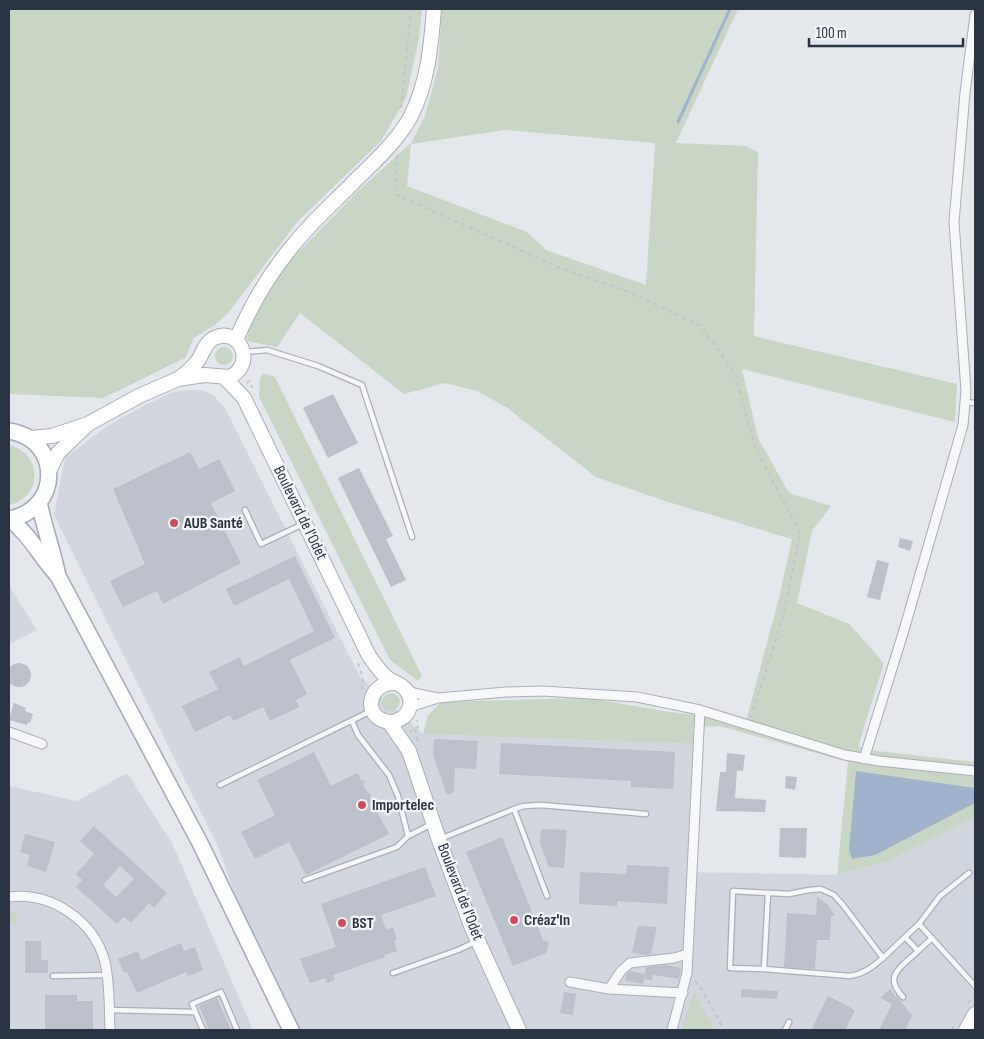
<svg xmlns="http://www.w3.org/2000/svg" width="984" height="1039" viewBox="0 0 984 1039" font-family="'Sofia Sans Condensed',sans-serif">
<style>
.built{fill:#d2d6de}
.green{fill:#c9d6c5;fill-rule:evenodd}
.water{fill:#9fb4cc}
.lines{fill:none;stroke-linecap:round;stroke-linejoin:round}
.stream{stroke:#9fb4cc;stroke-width:3}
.building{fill:#bbc0ca;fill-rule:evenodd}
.lane-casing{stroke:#a9aeb7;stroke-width:7}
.street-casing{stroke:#a9aeb7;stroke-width:11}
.secondary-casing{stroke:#a9aeb7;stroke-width:16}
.primary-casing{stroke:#a3abb8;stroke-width:18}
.path{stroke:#c2c5cb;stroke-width:2;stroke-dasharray:4 4;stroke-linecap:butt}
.lane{stroke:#f7f8fa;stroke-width:4.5}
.street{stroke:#f7f8fa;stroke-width:9}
.secondary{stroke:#fff;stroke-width:14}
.primary{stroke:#fff;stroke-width:15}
.poi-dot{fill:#d1495b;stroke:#f4f6f9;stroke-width:2}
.labels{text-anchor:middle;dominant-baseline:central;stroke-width:4.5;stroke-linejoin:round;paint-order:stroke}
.street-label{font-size:16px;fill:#2b3445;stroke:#f4f6f9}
.poi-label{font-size:16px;font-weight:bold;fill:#2b3445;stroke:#f4f6f9;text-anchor:start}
</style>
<rect width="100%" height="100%" fill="#e4e7ec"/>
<!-- built -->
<path class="built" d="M189 390H203L214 396 225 408 360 677 423 734 694 744 688 872 837 875 886 862 975 817V1030H283L217 844 54 515 65 458 106 427 143 406 173 392Z
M9 586 37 630 9 644Z
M127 773 172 843 253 1030H9V786L77 801Z"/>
<!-- green -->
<path class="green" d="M9 9H422L419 38 406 98 381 141 298 221 228 313 215 325 194 338 185 358 103 398 9 394Z
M442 9H738L676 143 745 146 758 152 754 336 957 384 955 422 742 369 758 438 789 493 831 506 812 531 797 603 849 624 884 663 858 747 877 751 975 762V817L886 862 837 875 848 762 720 726 693 727 694 744 423 734 428 716 441 702 587 698 670 712 746 721 779 598 792 539 662 500 596 477 506 407 477 391 445 383 404 394 300 313 277 347 246 341 252 319 279 272 358 191 411 143 425 116 438 68ZM505 130 655 143 646 285 546 250 527 232 407 186 411 144Z
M215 356a9 9 0 1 1 18 0a9 9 0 1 1-18 0Z
M263 373 275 377 422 676 418 681 390 660 259 397 260 379Z
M9 445C43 454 43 497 9 505Z
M382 702a9 9 0 1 1 18 0a9 9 0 1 1-18 0Z
M9 906H11V911H16V924L9 925Z
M694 992 715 1030H681Z"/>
<!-- water -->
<path class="water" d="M856 771 975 788V803L875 855 852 859 849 850Z"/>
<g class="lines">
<!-- stream -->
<path class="stream" d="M678 122 730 9"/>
</g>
<!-- building -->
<path class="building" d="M333 394 358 443 328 458 303 408Z
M190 452 199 469 219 459 235 491 211 503 241 563 163 604 157 591 123 607 110 581 145 564 113 489Z
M359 468 393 536 386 539 406 580 391 587 338 478Z
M900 538 913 541 910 551 898 547Z
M295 556 335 638 290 660 307 694 296 700 299 707 270 721 263 707 233 721 230 715 195 732 182 706 218 689 209 672 240 657 244 666 314 631 289 579 234 606 226 589Z
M877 560 889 563 880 600 867 597Z
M7 675a12 12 0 1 1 24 0a12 12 0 1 1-24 0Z
M14 703 26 708 25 711 33 714 30 723 28 722 27 725 9 720Z
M434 739 478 741 476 769 455 768 454 792 447 795 433 755Z
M501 743 675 752 673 789 631 787V781L499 774Z
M314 752 331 786 357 773 361 780 365 781 363 785 368 793 371 794 370 798 389 834 306 875 289 842 255 859 241 832 275 815 257 780Z
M727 753 745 755 743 771 737 770 735 798 766 800 765 812 716 811 720 772H726Z
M786 776 797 777 795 790 785 788Z
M94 826 167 893 154 908 149 903 131 923 124 917 117 924 76 887 82 880 76 874 94 854 80 841ZM120 866 134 879 116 897 103 885Z
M780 828H807L806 858 779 857Z
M541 829 567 830 564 868 549 867 540 844Z
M25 834 55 842 46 872 27 866 30 855 20 852Z
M502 837 543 940 549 942 546 953 513 966 466 852Z
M627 865 669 867 667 904 617 901V906L579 904 580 872 626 874Z
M425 867 436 896 381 915 386 930 393 927 397 940 394 941 397 951 384 955 385 957 333 975 335 980 327 983 325 978 310 983 300 959 336 947 321 904Z
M817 897 827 904 835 915 831 917 830 940H817L815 969 784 967 787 913 816 915Z
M638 926 657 927 651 954 644 955 632 952Z
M25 941H41V960H48V973H25Z
M181 943 184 951 195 947 203 970 188 976 186 972 137 993 127 972 124 973 118 959 138 951 141 960Z
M666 965 681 968 679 979 653 975 652 980 644 979 643 984 625 981 626 975 630 971 645 974 646 967Z
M741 989 778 991 777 999 741 997Z
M890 989 896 997V995L909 1012 913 1014 905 1030H879L892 1004 880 998Z
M564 992 576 994 573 1015 560 1013Z
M45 995H77V1001H93V1030H45Z
M828 996 855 1010 845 1030H811Z
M217 998 231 1030H209L199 1006Z"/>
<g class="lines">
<defs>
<path id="lane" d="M245 352 267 350 318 366 362 385 412 537
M965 402 975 403
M245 510 261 544 303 524
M352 721 358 735 389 775 398 796 408 836
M220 785 371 711
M514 809 524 806 541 805 646 814
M440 839 514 809 547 896
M305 880 397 847 408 836 432 824
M768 893 764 969 730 968 733 891 789 894 809 890 821 889 834 895 843 905 883 958 905 937
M919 924 940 896 969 873
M932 938 918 951 905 937 919 924 975 986
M764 969 850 976C864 974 872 967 883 958
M393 973 458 950 477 941
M53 976 107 975
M903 997C882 975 902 967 918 951
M109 1010 194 1012
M203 1030 192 1004 221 992 237 1030
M785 1030 789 1022"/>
<path id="street" d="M406 689 414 693 438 698 506 692 543 691 637 697 700 710 845 755 879 761 975 771
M410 707 438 698
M9 732 42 744
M864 759 904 630 963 425 966 391 954 222 965 93 975 15
M9 897C51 892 94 920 105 962 110 984 109 1007 110 1030
M570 982 609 989 683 993
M609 989 621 971 630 963 674 958 688 954
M672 1030 687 973 700 710"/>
<path id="secondary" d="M236 340C251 305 270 272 295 243 311 223 330 206 348 188 369 166 396 144 411 116 428 82 431 46 434 9
M225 378 244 398 369 656C374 663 379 670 386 677 392 682 400 683 405 689 414 698 411 714 400 719 396 722 390 723 385 721 362 714 369 683 394 683
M30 438 52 436 88 424 139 396 178 379 204 375 230 377C257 363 239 326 214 338 204 343 203 355 196 363 191 369 185 374 178 379
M49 471 58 453 86 426
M389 722 409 751 439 840 472 928 519 1030
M966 1030 975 1014"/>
<path id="primary" d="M9 431C62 439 62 510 9 519
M39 502C44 527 53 551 58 576
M9 519C30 534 40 557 58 576L200 843 291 1030"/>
</defs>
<!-- lane casing -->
<use href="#lane" class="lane-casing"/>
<!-- street casing -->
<use href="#street" class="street-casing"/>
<!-- secondary casing -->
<use href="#secondary" class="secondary-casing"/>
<!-- primary casing -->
<use href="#primary" class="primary-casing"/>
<!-- path -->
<path class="path" d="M401 108 411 9
M397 155 395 194 558 267 627 291 701 326 735 374 755 447 800 533 783 617 751 717
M247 383 250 381 252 388
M358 663 363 678 362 690
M415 729 418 741
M409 732 418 727 417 720
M695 981 702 989 724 1030
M968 1003 975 996
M952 1030 955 1023"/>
<!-- lane -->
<use href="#lane" class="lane"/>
<!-- street -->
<use href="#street" class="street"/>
<!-- secondary -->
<use href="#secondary" class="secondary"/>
<!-- primary -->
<use href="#primary" class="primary"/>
</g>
<!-- markers -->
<g class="poi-dot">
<circle cx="174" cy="523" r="5"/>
<circle cx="362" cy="805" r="5"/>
<circle cx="514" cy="920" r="5"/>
<circle cx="342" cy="923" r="5"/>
</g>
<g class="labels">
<!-- street labels -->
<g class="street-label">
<text transform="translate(300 513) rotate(64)">Boulevard de l'Odet</text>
<text transform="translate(460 892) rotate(69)">Boulevard de l'Odet</text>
</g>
<!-- poi labels -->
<g class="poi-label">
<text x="184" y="523">AUB Santé</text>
<text x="372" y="805">Importelec</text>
<text x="524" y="920">Créaz'In</text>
<text x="352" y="923">BST</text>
</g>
</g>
<!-- border -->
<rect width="984" height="1039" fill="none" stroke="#2b3445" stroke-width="20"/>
<!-- scale -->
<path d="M809 38v8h154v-8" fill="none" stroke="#2b3445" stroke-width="2.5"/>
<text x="816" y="38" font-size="15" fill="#2b3445" stroke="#f4f6f9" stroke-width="4" paint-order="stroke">100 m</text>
</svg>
